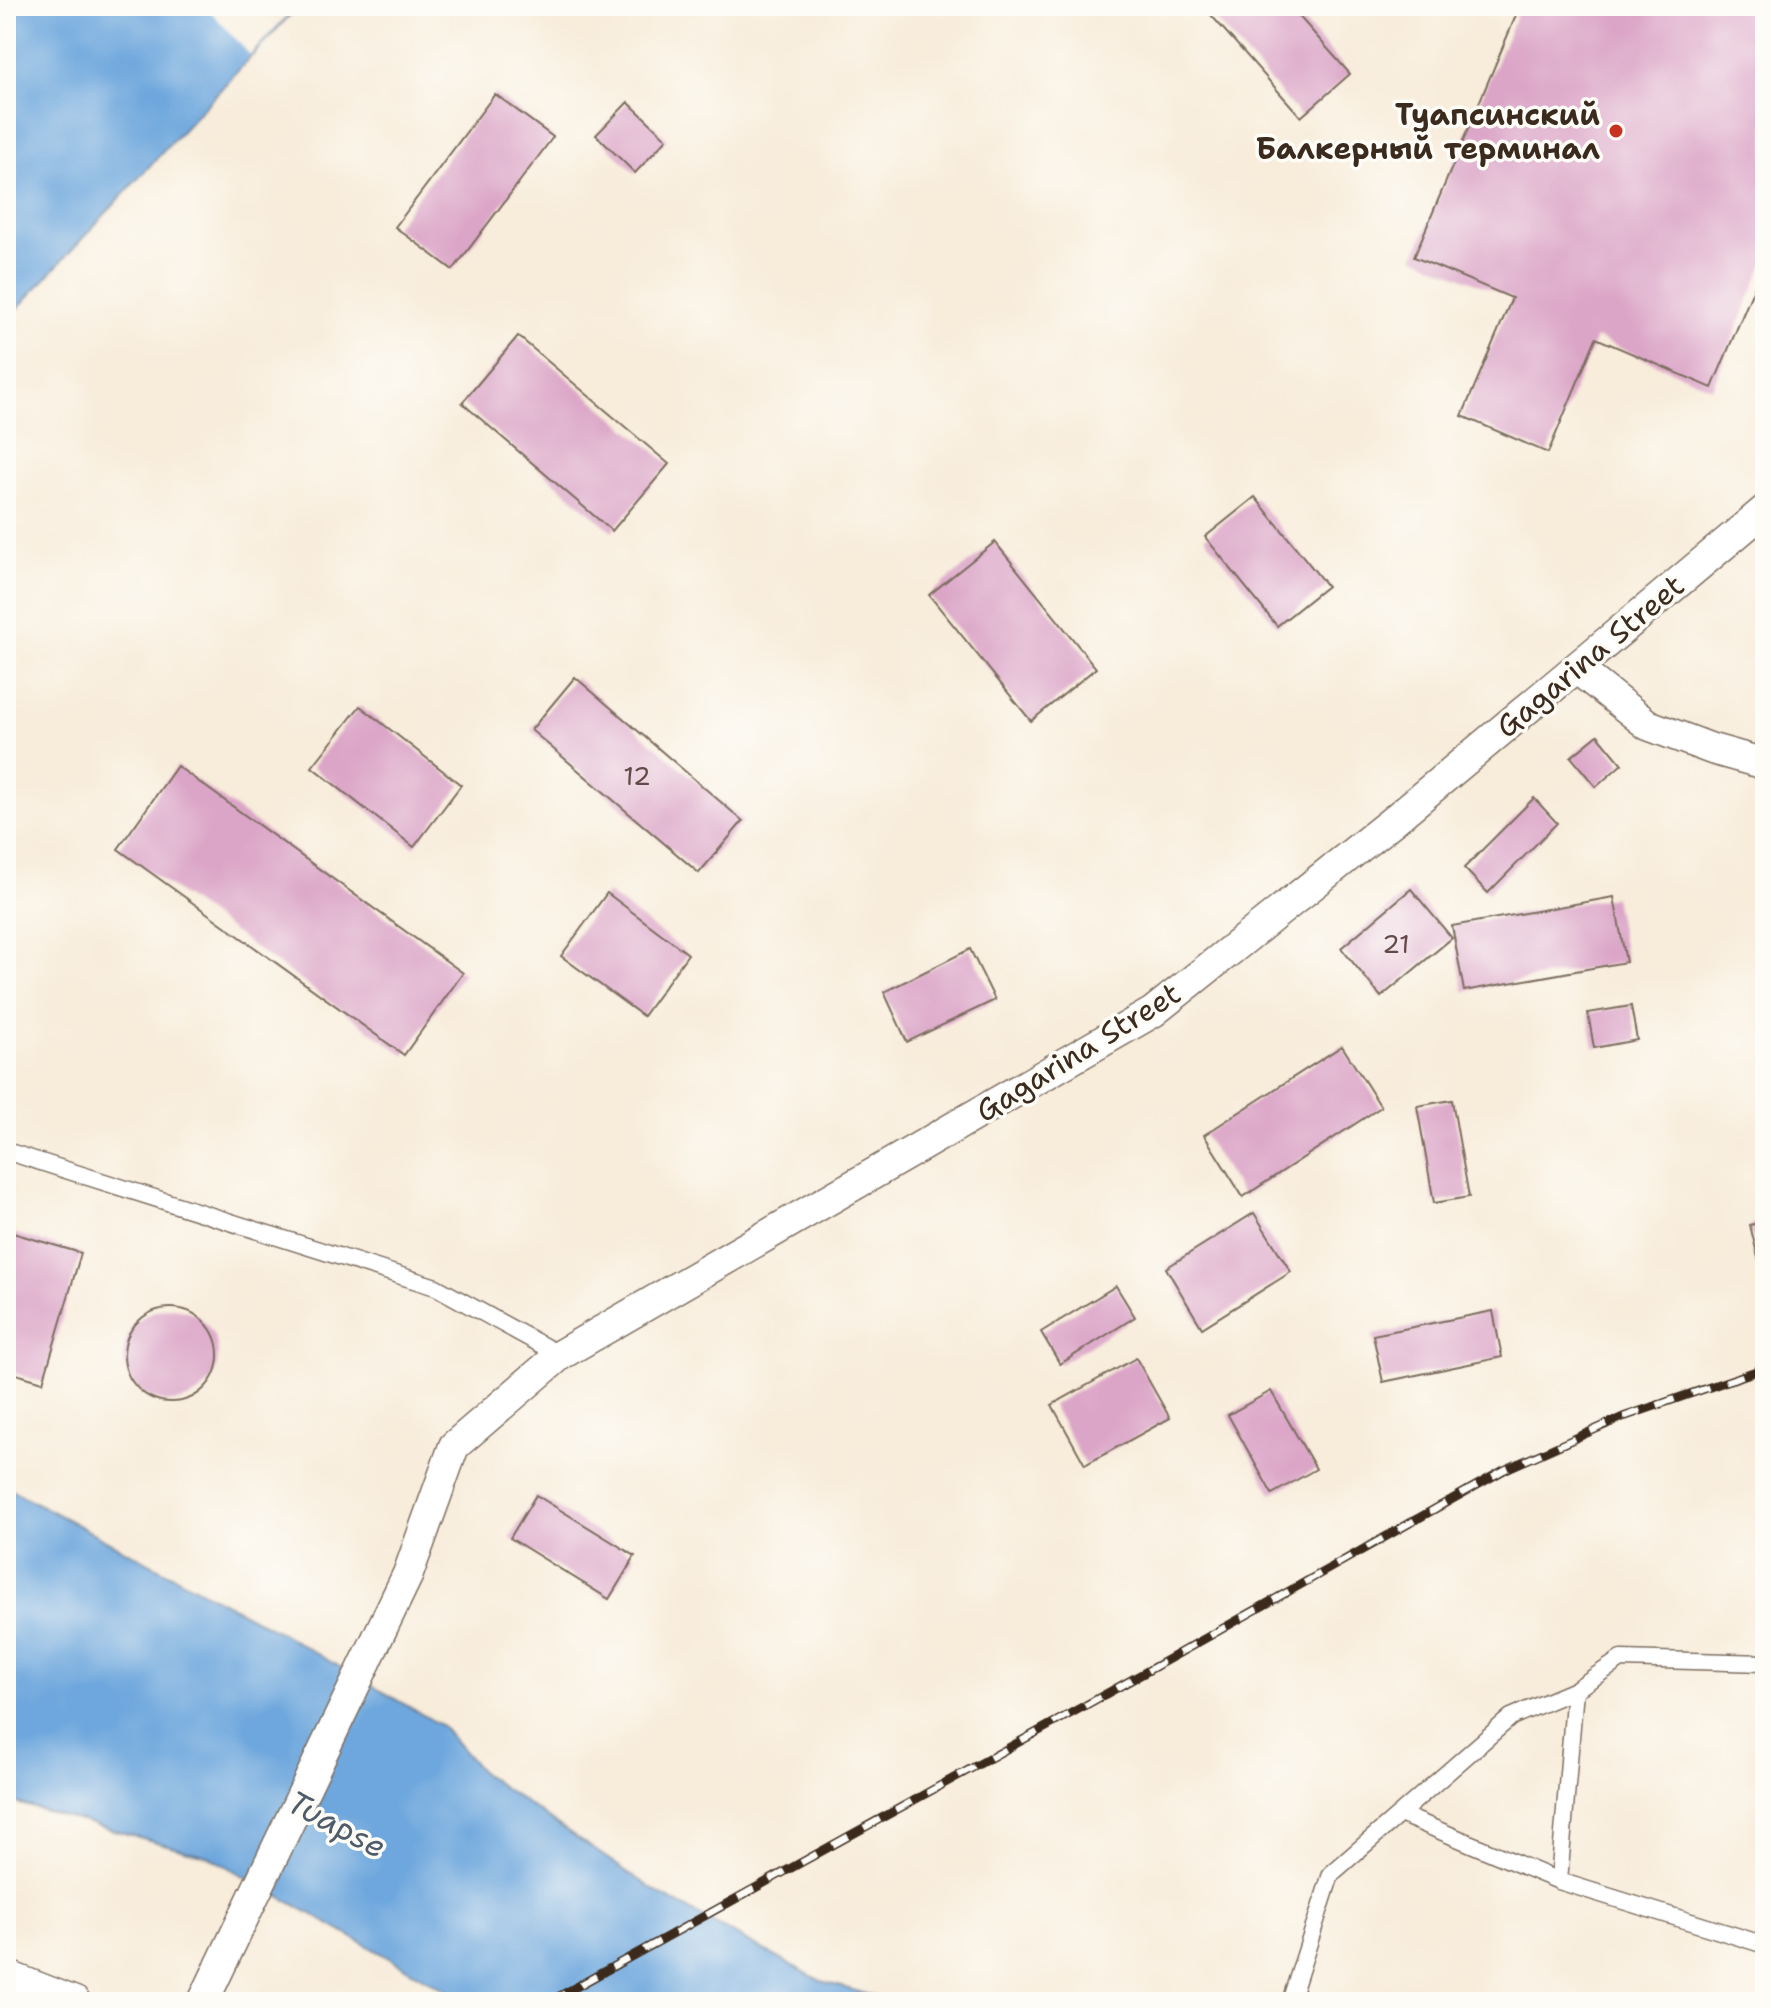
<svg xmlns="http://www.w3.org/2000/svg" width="1771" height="2008" viewBox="0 0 1771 2008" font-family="'Shantell Sans',sans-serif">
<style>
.water{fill:#6ea7dd;stroke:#54687e;stroke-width:2}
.pier{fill:#f8ecda}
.building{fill:#dba5c7}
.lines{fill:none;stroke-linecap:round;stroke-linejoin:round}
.lane-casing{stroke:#7d6e60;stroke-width:19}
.street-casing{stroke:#7d6e60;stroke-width:33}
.lane{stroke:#fff;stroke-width:16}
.street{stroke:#fff;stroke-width:30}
.rail-casing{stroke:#3b2a1e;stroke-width:9}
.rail{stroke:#fdfcf7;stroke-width:6;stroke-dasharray:18;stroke-linecap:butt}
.poi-dot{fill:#c8321e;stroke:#fdfcf7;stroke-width:3}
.labels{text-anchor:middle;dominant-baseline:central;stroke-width:7;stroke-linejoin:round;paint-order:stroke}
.number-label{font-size:26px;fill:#634948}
.poi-label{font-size:30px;font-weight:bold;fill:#3b2a1e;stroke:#fdfcf7;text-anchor:end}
.street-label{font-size:30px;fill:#3b2a1e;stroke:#fdfcf7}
.water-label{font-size:32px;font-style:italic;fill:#4f5c6a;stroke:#fdfcf7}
</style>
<rect width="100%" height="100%" fill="#fdfcf7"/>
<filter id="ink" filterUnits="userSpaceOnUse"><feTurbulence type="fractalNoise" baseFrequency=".0125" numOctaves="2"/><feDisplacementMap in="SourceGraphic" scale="16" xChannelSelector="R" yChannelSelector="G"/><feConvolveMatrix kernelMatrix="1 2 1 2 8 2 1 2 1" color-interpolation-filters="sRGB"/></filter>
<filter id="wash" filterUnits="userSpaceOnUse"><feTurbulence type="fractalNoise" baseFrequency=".006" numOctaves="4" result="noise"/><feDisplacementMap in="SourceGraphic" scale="32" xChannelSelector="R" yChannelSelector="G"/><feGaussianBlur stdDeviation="1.8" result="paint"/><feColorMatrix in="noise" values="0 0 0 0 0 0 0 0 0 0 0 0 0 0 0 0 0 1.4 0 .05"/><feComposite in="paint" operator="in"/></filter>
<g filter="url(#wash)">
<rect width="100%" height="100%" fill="#f8ecda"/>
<!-- water -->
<path class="water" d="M6 6H298L6 321Z
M6 1487 281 1633 442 1726 482 1773 661 1895 821 1981 895 2002H467L210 1857 6 1800Z"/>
<!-- pier -->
<path class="pier" d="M206 6H296L250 55Z"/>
<g id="blocks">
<!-- building -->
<path class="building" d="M1203 6H1290L1350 74 1301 117Z
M1520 6H1765V262L1712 388 1596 338 1548 453 1462 416 1512 298 1414 257Z
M495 94 553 137 453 270 395 227Z
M628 102 667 139 635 173 596 135Z
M518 336 669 464 612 531 462 403Z
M1255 497 1327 586 1277 626 1205 537Z
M995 542 1096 668 1031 721 929 595Z
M575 677 743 821 699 873 531 730Z
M360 706 461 785 414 847 312 767Z
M1598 735 1622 764 1596 787 1571 757Z
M177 766 463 973 404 1055 118 849Z
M1534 798 1557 823 1488 893 1464 868Z
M1411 889 1452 938 1381 997 1341 948Z
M607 893 688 954 643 1016 561 956Z
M1614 897 1626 962 1464 991 1452 926Z
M970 949 995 1000 907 1042 884 992Z
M1631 1006 1637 1040 1594 1048 1588 1013Z
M1342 1046 1381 1107 1243 1197 1204 1135Z
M1452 1100 1469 1197 1434 1203 1417 1106Z
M1254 1213 1291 1272 1202 1328 1166 1268Z
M1765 1221V1269L1761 1270 1750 1225Z
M6 1231 81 1253 43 1382 6 1371Z
M1116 1286 1135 1317 1060 1364 1041 1332Z
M124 1355a47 47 0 1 1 94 0a47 47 0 1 1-94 0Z
M1493 1311 1502 1357 1383 1382 1373 1335Z
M1136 1358 1170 1418 1085 1465 1052 1405Z
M1271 1391 1316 1469 1272 1494 1228 1415Z
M536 1495 635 1556 609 1599 510 1538Z"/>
</g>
</g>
<g filter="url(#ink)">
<use href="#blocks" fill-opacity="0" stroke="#7d6e60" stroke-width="2"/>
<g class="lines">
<defs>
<path id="lane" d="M6 1151 436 1287 560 1355
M1765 1663 1621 1659 1575 1690 1559 1881 1765 1945
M1400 1814 1559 1881
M1290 2002 1331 1874 1511 1717 1575 1690"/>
<path id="street" d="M1576 668 1648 725 1712 749 1765 764
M6 1975 75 2002
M203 2002 408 1574 454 1446 560 1355 1153 1012 1394 820 1765 510"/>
</defs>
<!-- lane casing -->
<use href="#lane" class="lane-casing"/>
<!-- street casing -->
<use href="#street" class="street-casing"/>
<!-- lane -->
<use href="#lane" class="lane"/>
<!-- street -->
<use href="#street" class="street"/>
<defs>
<path id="rail" d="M549 2002 1142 1674 1504 1470 1623 1417 1765 1368"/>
</defs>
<!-- rail casing -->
<use href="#rail" class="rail-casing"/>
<!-- rail -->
<use href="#rail" class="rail"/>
</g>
</g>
<!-- markers -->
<circle class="poi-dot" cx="1616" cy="131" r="8"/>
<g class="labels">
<!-- number labels -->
<g class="number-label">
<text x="637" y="775">12</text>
<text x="1396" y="943">21</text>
</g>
<!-- poi labels -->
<g class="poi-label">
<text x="1600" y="114">Туапсинский<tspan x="1600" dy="34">Балкерный терминал</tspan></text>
</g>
<!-- street labels -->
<g class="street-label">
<text transform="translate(1590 656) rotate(-40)">Gagarina Street</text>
<text transform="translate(1078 1052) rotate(-32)">Gagarina Street</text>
</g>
<!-- water labels -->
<g class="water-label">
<text transform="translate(337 1824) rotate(28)">Tuapse</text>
</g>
</g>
<!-- margin -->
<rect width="1771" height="2008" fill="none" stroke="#fdfcf7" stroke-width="32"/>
</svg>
